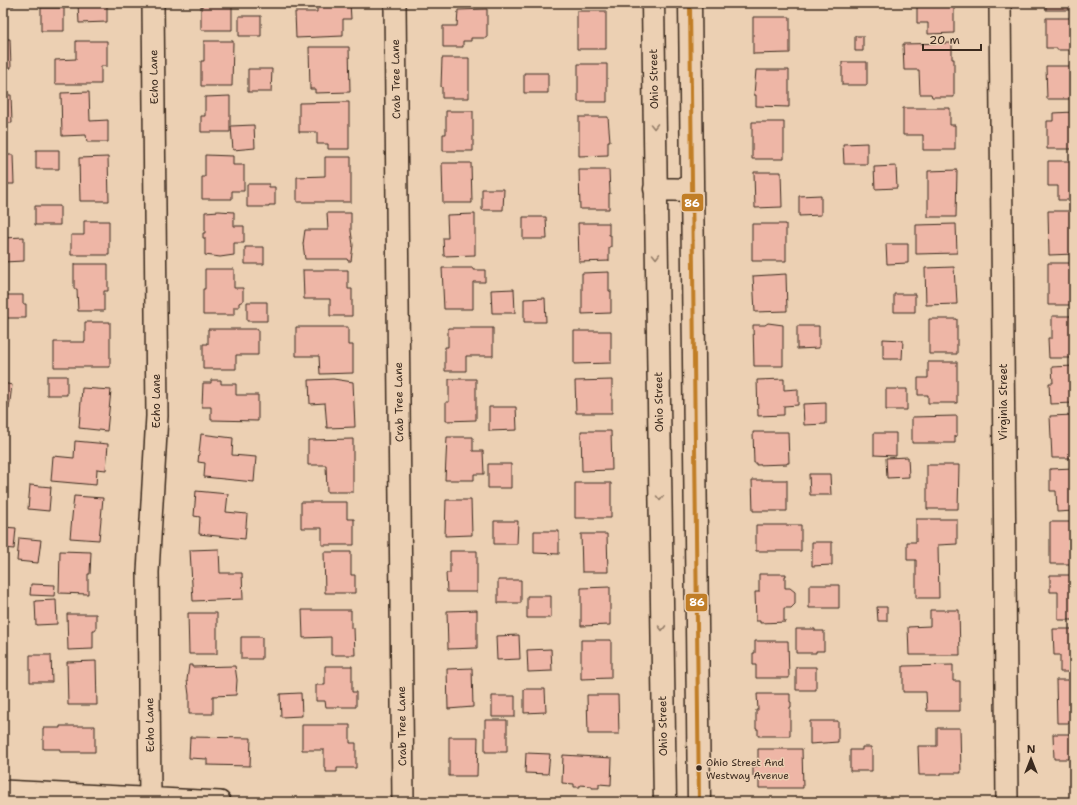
<svg xmlns="http://www.w3.org/2000/svg" width="1077" height="805" viewBox="0 0 1077 805" font-family="'Shantell Sans',sans-serif">
<style>
.building{fill:#eeb6a6;stroke:#3b2a1e}
.lines{fill:none;stroke-linecap:round;stroke-linejoin:round}
.minor-casing{stroke:#3b2a1e;stroke-width:24}
.tertiary-casing{stroke:#3b2a1e;stroke-width:25}
.minor{stroke:#ecd0b3;stroke-width:21}
.tertiary{stroke:#ecd0b3;stroke-width:22}
.bus-1-casing{stroke:#ecd0b3;stroke-width:7}
.bus-1{stroke:#c17e27;stroke-width:4}
.oneway{stroke:#947d68}
.bus-dot{fill:#3b2a1e;stroke:#ecd0b3;stroke-width:1.5}
.labels{text-anchor:middle;dominant-baseline:central;stroke-width:3;stroke-linejoin:round;paint-order:stroke}
.bus-label{font-size:10px;fill:#3b2a1e;stroke:#ecd0b3;text-anchor:start}
.street-label{font-size:11px;fill:#3b2a1e;stroke:#ecd0b3}
.line-badge{stroke:#ecd0b3;stroke-width:1.5}
.badge-label{font-size:11px;text-anchor:middle;font-weight:bold;fill:#fff}
</style>
<rect width="100%" height="100%" fill="#ecd0b3"/>
<filter id="ink" filterUnits="userSpaceOnUse"><feTurbulence type="fractalNoise" baseFrequency=".025" numOctaves="2"/><feDisplacementMap in="SourceGraphic" scale="8" xChannelSelector="R" yChannelSelector="G"/><feConvolveMatrix kernelMatrix="1 2 1 2 8 2 1 2 1" color-interpolation-filters="sRGB"/></filter>
<g filter="url(#ink)">
<!-- building -->
<path class="building" d="M3 3H13L14 6H3Z
M78 3H107V22L79 23Z
M203 3H232V30H201V6H203Z
M317 3H350L351 19H343V36L296 38 295 12H317Z
M911 3H954V33L928 34V23H917V6H911Z
M1046 3H1074V10H1046Z
M41 8H64V31H41Z
M487 9V38H471V41H463V47H443V26H457L458 10Z
M577 11H606V49H577Z
M239 16H261V36H239Z
M753 17H790V53L753 54Z
M1046 18H1074V47L1070 48V50H1057V48H1046Z
M855 36H863V51H855Z
M3 39H10L11 68H3Z
M76 41H107V66H101V84H55V60L76 59Z
M204 41H233L232 86H201V61H204Z
M952 43V59H954V97H932L931 94H920L919 70H904L903 44Z
M309 47H349L350 92 315 93V89H310Z
M442 58H469V98H442V87H441Z
M842 62H867V85H842Z
M578 64H607V102H578Z
M1046 66H1074V99H1047Z
M248 69H272L271 92H248Z
M756 70H789V107L756 106V95H754Z
M524 73H548V93H524Z
M89 92 90 121 108 120V142H87L86 135 62 136 61 93Z
M3 95H11L12 123H3Z
M230 96V132H201V116H205V97Z
M349 102V149H328V144H317V132H299V103Z
M903 108H950V125H955V150H923V135H903Z
M446 111H473V151H443V134H446Z
M1074 112V149H1047V121H1053V113Z
M579 117H608L610 141H608V155L579 156Z
M752 122H784V159H752Z
M254 125 255 148 233 150 231 126Z
M867 143V164H844L843 144Z
M36 150H59V169H36Z
M3 155H13L14 184H3Z
M205 155 233 156V165H244V191H232V199H202V177H205Z
M108 157 109 201H80L79 158Z
M325 157H351V202H297V177L325 176Z
M1048 161H1074V200H1058V186H1048Z
M442 163H471L472 203H443Z
M896 166 897 188 875 189 874 167Z
M579 170H609L610 194 609 193V209H580Z
M957 170 956 217H928V171Z
M754 172H781L782 207 755 208Z
M247 184H269V187H275V205H269V207H247Z
M482 189H504L503 210H482Z
M821 195V215L799 216V196Z
M35 206H60V225H35Z
M219 211 234 212V226H244V243H234V255L220 257 205 255V238H203V233H205V212Z
M1048 211H1074V254L1049 255Z
M327 213H351V231L353 245 351 261H348L347 259H305L303 244 305 230H328Z
M475 214V255L444 256 443 238H448L447 215Z
M523 217H546L547 239H523Z
M84 221H109V255H71V235H84Z
M578 223H609V235H611V247H609V261L579 262Z
M752 224H786V261H752Z
M956 224 957 253 916 254V225Z
M24 237V261L3 262V238Z
M886 244H908V263L887 264Z
M245 247H264V264H245Z
M1048 263H1074V305H1048Z
M74 264H108V291H104V311H78L77 289H74Z
M954 267 955 285H956L957 304 926 305 925 268Z
M442 268H473V270H485V282H473V309H444Z
M205 269H234V288H243V301L239 303V307H234V315H203V289H205Z
M303 270H348V289H352V316H330V299H304Z
M609 272V291H611V313L582 314V273Z
M786 274 787 311 755 312 753 276Z
M514 289 515 313H492L491 290Z
M894 294H915V312H894Z
M6 295H23V304H26V318H5Z
M545 298 546 322H524V299Z
M247 302H267V321H247Z
M1052 316H1074V358H1049L1048 338H1052Z
M929 319H957V354H929Z
M85 322H110V367H54V342H85Z
M768 323 783 325V366H754L753 325H765Z
M797 326H819V348L797 349Z
M296 327H348V345H353V373L320 374 319 356H296Z
M448 328H493V356H466V371H445V347H448Z
M208 329H258V355H236V369H203V344H208Z
M3 330 4 368H3Z
M574 331H611V363L574 364Z
M883 339 903 340 902 359H883Z
M928 362H957V403H928V395H918V378H928Z
M1074 366V403L1050 404 1049 383H1053L1052 367Z
M47 376H67V395H47Z
M333 379 353 382 355 427 327 428 325 403 310 404 309 380Z
M449 379H476V420L446 421V402H449Z
M784 379V390L798 389V405L784 406V415L758 416 757 380Z
M211 380H221V384H236V395H258V421L211 420V407H202L203 383H211Z
M612 380V413H576L575 381Z
M3 383 12 385 9 409 3 408Z
M82 388 111 390 107 431 79 428Z
M886 389H907V410H886Z
M826 403V424L804 425 803 404Z
M489 407H516L517 430 489 431Z
M1074 415V458H1052L1050 416Z
M957 416V436H955V443H912V417Z
M581 431H611L612 470 582 471Z
M753 432H788L789 463H787V464L756 465V463H754Z
M874 433H896V456L874 455Z
M201 434 233 438 232 455 256 457 254 482 204 477 205 463 198 462Z
M447 437H473V451H483L484 474H474V480H445Z
M353 439V492H327L326 465H308V440Z
M75 441 108 444 106 470 97 469 96 485 51 481 53 456 74 458Z
M908 457 909 477 887 478 886 458Z
M488 464H511V488H488Z
M927 465H959L958 509H927Z
M1074 468V511L1057 512 1056 491H1050V469Z
M809 474H830L831 495H810Z
M752 480H787V511H753Z
M575 483H611V518H575Z
M30 485 51 487 49 511 28 509Z
M196 491 228 494 226 512 247 514 245 539 199 534 200 517 194 516Z
M74 496 103 498 99 540 70 538Z
M446 500H471L472 535 445 536Z
M301 502H347V519H354V545H322V528H301Z
M916 519H957V544L938 545 939 598H916V560H907V542H916Z
M494 521H518L517 544H494Z
M1050 522H1074V564H1050Z
M756 525H801V551H756Z
M3 527 16 528 14 549 3 548Z
M534 531H559V554L534 553Z
M581 534H607L608 572H582Z
M19 538 41 540 38 563 17 561Z
M812 542H832V565L812 566Z
M219 549 220 573H242L243 599 193 601 190 550Z
M60 551 91 552 90 574H88V594L59 593Z
M450 551H477V592H447L446 573H450Z
M324 552H351V575H355V593H325Z
M759 574H786V576H785V588H790L795 592V604L791 608H784V621H786V622L760 623V621H756L755 592H759Z
M1050 575H1074V620H1058V592H1050Z
M498 580H521V603H498Z
M31 584 55 585 54 596 30 595Z
M809 585H839V608H809Z
M610 587V625L581 626V588Z
M527 596H551V618H527Z
M56 600 57 624 36 625 35 601Z
M877 607H887V621H878Z
M302 610H351V628H354L355 655H331V637L303 638Z
M477 610V648L448 649 447 611Z
M930 610H959L960 655H909L908 627 930 626Z
M188 613H217V654H189Z
M67 614H96V630H93V649L68 650Z
M796 629H815V631H824V651H816V653H796Z
M1053 629H1074V672H1060V655H1054Z
M519 635 520 659 497 660 496 636Z
M241 637H262V659H241Z
M581 640H611V678L581 679Z
M755 641H788L789 678H756V665H753V653H755Z
M551 649 552 671 528 672 527 650Z
M30 655H51L52 682H30Z
M96 661 97 705H68L67 662Z
M189 665H192V667L235 666 237 680 236 695 213 696V714H189V695L187 680Z
M953 665V681H960V711H927L926 692H903V666Z
M325 666H352V692H356V707H326L325 701H316V685H325Z
M796 667H816V690H796Z
M472 668 473 707 448 709 447 669Z
M1056 680H1074V723H1057Z
M524 689H545L546 712 524 713Z
M301 693 302 716 281 717 280 694Z
M757 694H790V702H791V707H790V736H758V729H756V710H758Z
M587 695H618L619 734H588Z
M492 696H515V717H492Z
M485 720H507V752H485Z
M810 721H838V742L810 744Z
M302 725H350V743H356V768H337V772H326V768H324V750H302Z
M60 726H95V752H60V749H43V728H60Z
M937 728H960L961 773H941V775H919L918 746H937Z
M1053 734H1074V759H1054Z
M190 737 251 738 250 766 207 765V759L189 758Z
M449 737H478L477 776H449Z
M862 747H871V750H872V771H850V750H862Z
M758 749H802L803 788H759V776H753V766H758Z
M526 753 550 754 548 774 525 773Z
M563 755 612 758 611 785 599 784V788H592V786L580 785V787H574V784L562 783Z"/>
<g class="lines">
<defs>
<path id="minor" d="M395 3 403 802
M1000 3 1007 802
M3 791 220 802
M150 799 148 572 157 416 153 3"/>
<path id="tertiary" d="M653 3 665 802
M690 3 699 802
M655 189 692 190"/>
</defs>
<!-- minor casing -->
<use href="#minor" class="minor-casing"/>
<!-- tertiary casing -->
<use href="#tertiary" class="tertiary-casing"/>
<!-- minor -->
<use href="#minor" class="minor"/>
<!-- tertiary -->
<use href="#tertiary" class="tertiary"/>
<defs>
<path id="bus-1" d="M690 3 699 802"/>
</defs>
<!-- bus-1 casing -->
<use href="#bus-1" class="bus-1-casing"/>
<!-- bus-1 -->
<use href="#bus-1" class="bus-1"/>
</g>
<!-- one-way arrows -->
<defs><path id="oneway-chevron" d="M-2-3.5L2.5 0L-2 3.5" fill="none" stroke-width="1.6" stroke-linecap="round" stroke-linejoin="round"/></defs>
<g class="oneway">
<use href="#oneway-chevron" transform="translate(654 126) rotate(89)"/>
<use href="#oneway-chevron" transform="translate(656 256) rotate(89)"/>
<use href="#oneway-chevron" transform="translate(660 498) rotate(89)"/>
<use href="#oneway-chevron" transform="translate(662 628) rotate(89)"/>
</g>
</g>
<!-- markers -->
<circle class="bus-dot" cx="699" cy="768" r="3.5"/>
<g class="labels">
<!-- bus labels -->
<g class="bus-label">
<text x="706" y="762">Ohio Street And<tspan x="706" dy="13">Westway Avenue</tspan></text>
</g>
<!-- street labels -->
<g class="street-label">
<text transform="translate(154 77) rotate(-91)">Echo Lane</text>
<text transform="translate(396 79) rotate(-91)">Crab Tree Lane</text>
<text transform="translate(654 79) rotate(-91)">Ohio Street</text>
<text transform="translate(156 401) rotate(-90)">Echo Lane</text>
<text transform="translate(399 402) rotate(-91)">Crab Tree Lane</text>
<text transform="translate(659 402) rotate(-91)">Ohio Street</text>
<text transform="translate(1003 402) rotate(-90)">Virginia Street</text>
<text transform="translate(150 725) rotate(-91)">Echo Lane</text>
<text transform="translate(402 726) rotate(-91)">Crab Tree Lane</text>
<text transform="translate(663 726) rotate(-91)">Ohio Street</text>
</g>
</g>
<g class="line-badge">
<rect x="681" y="193" width="23" height="19" rx="4" fill="#c17e27"/>
<rect x="685" y="593" width="23" height="19" rx="4" fill="#c17e27"/>
</g>
<g class="badge-label">
<text x="692" y="207">86</text>
<text x="697" y="606">86</text>
</g>
<!-- margin -->
<rect width="1077" height="805" fill="none" stroke="#ecd0b3" stroke-width="16"/>
<rect x="8" y="8" width="1061" height="789" fill="none" stroke="#3b2a1e" stroke-width="1.5" filter="url(#ink)"/>
<!-- north arrow -->
<g transform="translate(1031 759)" stroke="#ecd0b3" stroke-width="3" paint-order="stroke">
<path d="M0-3L7 15L0 10L-7 15Z" fill="#3b2a1e"/>
<text y="-6" font-size="11" font-weight="bold" text-anchor="middle" fill="#3b2a1e">N</text>
</g>
<!-- scale -->
<path d="M923 44v6h58v-6" fill="none" stroke="#3b2a1e" stroke-width="2"/>
<text x="929" y="44" font-size="12" fill="#3b2a1e" stroke="#ecd0b3" stroke-width="3" paint-order="stroke">20 m</text>
</svg>
